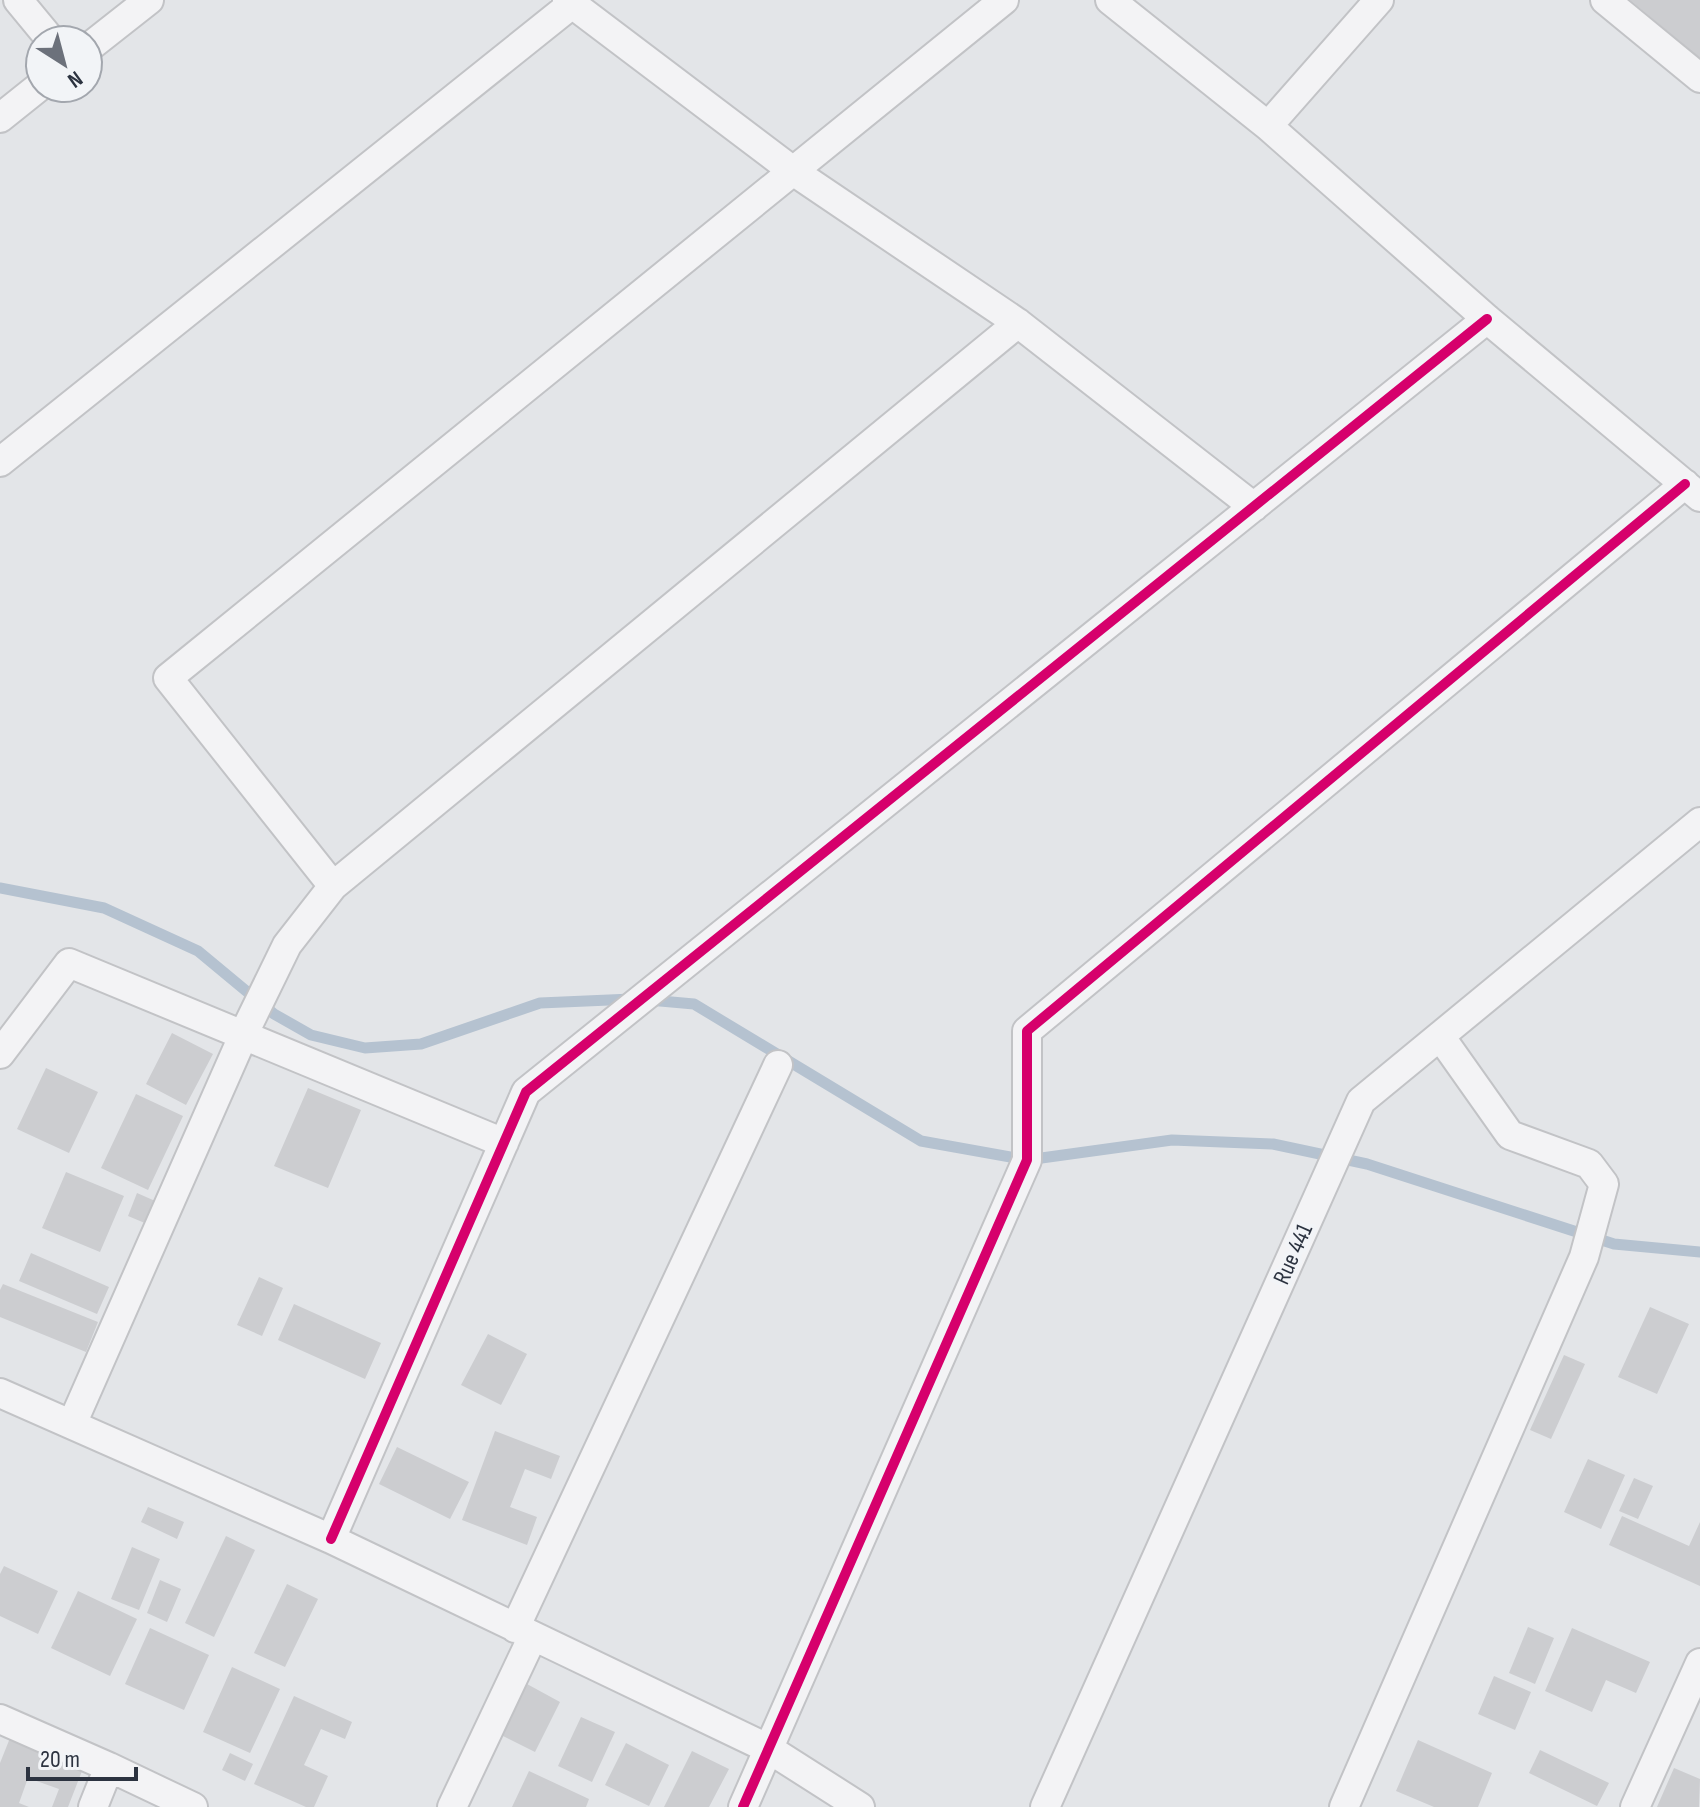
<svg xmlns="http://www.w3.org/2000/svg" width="1700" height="1807" viewBox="0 0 1700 1807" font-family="'Sofia Sans Condensed',sans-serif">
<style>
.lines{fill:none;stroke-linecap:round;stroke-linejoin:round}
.stream{stroke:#b5c2d0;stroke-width:11}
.building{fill:#cccdd0}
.street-casing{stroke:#c2c3c6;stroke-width:32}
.street{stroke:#f3f3f5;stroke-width:28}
.cycleway-casing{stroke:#f2f4f7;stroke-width:15}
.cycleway{stroke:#d6006c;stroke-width:10}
.labels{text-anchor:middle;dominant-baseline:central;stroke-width:8;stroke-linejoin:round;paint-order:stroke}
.street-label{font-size:24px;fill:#2c3340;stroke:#f2f4f7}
</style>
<rect width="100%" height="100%" fill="#e3e5e8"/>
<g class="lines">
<!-- stream -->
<path class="stream" d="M0 888 104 908 198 951 274 1014 311 1035 365 1048 421 1044 540 1003 632 999
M649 1000 694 1004 921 1141 1027 1160 1172 1140 1273 1144 1367 1164 1614 1244 1700 1252"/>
</g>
<!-- building -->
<path class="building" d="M1630 0H1700V58Z
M172 1033 213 1054 186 1105 146 1084Z
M46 1068 98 1092 69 1153 17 1129Z
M308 1088 361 1110 328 1188 274 1166Z
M136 1094 183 1116 148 1190 101 1168Z
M66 1172 124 1196 100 1252 42 1228Z
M137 1193 162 1204 152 1226 128 1216Z
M31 1253 109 1287 97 1314 19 1281Z
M259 1277 283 1288 262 1336 237 1325Z
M3 1284 98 1322 86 1352 0 1317V1290Z
M294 1304 381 1343 365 1379 278 1340Z
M1650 1307 1689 1324 1657 1394 1618 1377Z
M488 1334 527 1354 501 1405 461 1385Z
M1564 1355 1585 1364 1551 1439 1530 1430Z
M495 1431 560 1456 551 1479 525 1469 510 1507 537 1517 527 1545 462 1520Z
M397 1447 469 1482 450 1519 379 1484Z
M1588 1459 1625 1475 1601 1529 1564 1512Z
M1634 1478 1653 1486 1638 1519 1619 1511Z
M148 1507 184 1522 177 1539 141 1522Z
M1622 1516 1689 1546 1700 1522V1586L1609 1545Z
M226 1536 255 1550 214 1637 185 1623Z
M132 1547 160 1559 139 1610 111 1599Z
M4 1566 58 1591 38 1634 0 1616V1574Z
M160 1580 181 1589 167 1622 147 1613Z
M287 1584 318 1599 285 1667 254 1653Z
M78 1591 137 1619 110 1676 51 1648Z
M1528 1627 1554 1638 1535 1684 1509 1673Z
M150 1628 209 1655 184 1710 125 1684Z
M1572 1628 1650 1662 1636 1693 1606 1680 1592 1712 1545 1691Z
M232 1667 280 1689 250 1753 203 1732Z
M1494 1676 1531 1692 1515 1730 1478 1714Z
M527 1684 560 1702 535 1752 501 1735Z
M294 1696 352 1722 345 1739 321 1729 304 1765 328 1776 314 1807H306L254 1784Z
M581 1717 615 1732 592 1782 558 1766Z
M10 1738 84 1766 68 1807H52L59 1789 28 1778 19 1803 29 1807H0V1763Z
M1418 1740 1492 1773 1478 1807H1434L1396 1791Z
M626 1743 669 1765 649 1806 605 1785Z
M1540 1750 1609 1783 1597 1806 1529 1773Z
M692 1751 729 1769 709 1807H664Z
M230 1753 253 1764 245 1781 222 1770Z
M1674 1768 1700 1779 1699 1807H1657Z
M529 1771 589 1799 586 1807H512Z"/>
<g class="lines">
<defs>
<path id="street" d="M18 0 51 40
M567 0 793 171 1018 323 1254 507
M1110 0 1268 126 1487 319 1700 497
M1605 0 1700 78
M88 48 149 0
M0 118 40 86
M1268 126 1379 0
M0 462 572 4
M333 886 168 678 1004 0
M0 1054 69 963 504 1143
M0 1393 331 1539 769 1749 860 1807
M72 1424 248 1025 287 945 333 886 1018 323
M331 1539 526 1092 1487 319
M515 1628 778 1065
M0 1719 109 1767 193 1807
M93 1807 109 1767
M452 1807 533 1636
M743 1807 1027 1160V1031L1685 484
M1045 1807 1361 1101 1700 822
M1344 1807 1584 1257 1604 1184 1589 1164 1510 1135 1440 1036
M1635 1807 1700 1663"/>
</defs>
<!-- street casing -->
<use href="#street" class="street-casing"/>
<!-- street -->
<use href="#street" class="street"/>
<defs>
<path id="cycleway" d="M331 1539 526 1092 1487 319
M743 1807 1027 1160V1031L1685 484"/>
</defs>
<!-- cycleway casing -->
<use href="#cycleway" class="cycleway-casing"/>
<!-- cycleway -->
<use href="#cycleway" class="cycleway"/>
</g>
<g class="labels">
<!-- street labels -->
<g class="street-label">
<text transform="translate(1293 1254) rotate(-66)">Rue 441</text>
</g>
</g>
<!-- north arrow -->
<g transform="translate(64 64) rotate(144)"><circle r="38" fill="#f2f4f7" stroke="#a3a7ae" stroke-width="2"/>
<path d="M0-6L14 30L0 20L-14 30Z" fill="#6c717b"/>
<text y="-12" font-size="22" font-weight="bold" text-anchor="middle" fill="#2c3340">N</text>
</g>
<!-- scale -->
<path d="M28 1767v12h108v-12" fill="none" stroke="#2c3340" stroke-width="4"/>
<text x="40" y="1767" font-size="24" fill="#2c3340" stroke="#f2f4f7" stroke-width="6" paint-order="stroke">20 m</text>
</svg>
